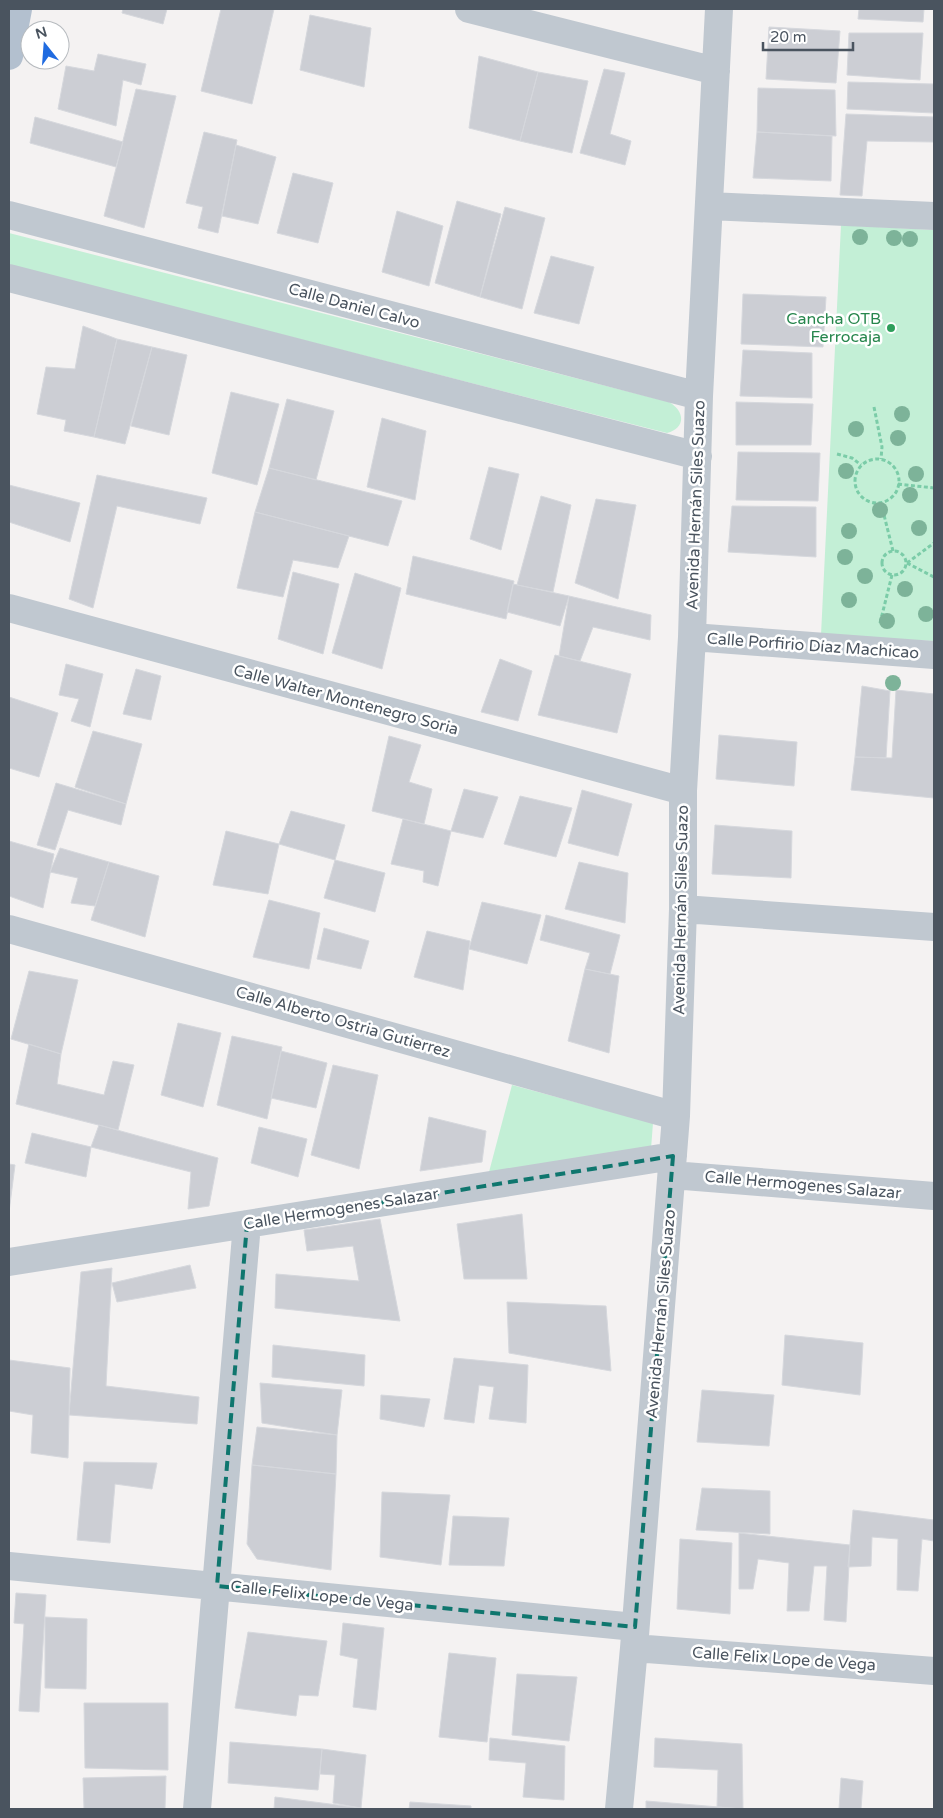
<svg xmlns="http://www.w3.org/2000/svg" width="943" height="1818" viewBox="0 0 943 1818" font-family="'Varela Round',sans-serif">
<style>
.green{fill:#c3efd6}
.building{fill:#ccced4;stroke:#d6d8dd}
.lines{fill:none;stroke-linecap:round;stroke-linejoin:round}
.path{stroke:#7bcca8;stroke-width:3;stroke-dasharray:4 2.5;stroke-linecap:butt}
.minor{stroke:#c0c8d0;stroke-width:28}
.major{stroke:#b3c0cf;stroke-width:28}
.tree{fill:#7db399}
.marked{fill:none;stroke:#0f766e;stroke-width:4;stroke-dasharray:10 6;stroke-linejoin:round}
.leisure-dot{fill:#2e9e5b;stroke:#fff;stroke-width:2}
.labels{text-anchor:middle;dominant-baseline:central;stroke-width:5;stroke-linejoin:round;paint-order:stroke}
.street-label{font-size:16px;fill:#4a545f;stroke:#fff}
.leisure-label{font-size:16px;fill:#27864d;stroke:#fff;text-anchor:end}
</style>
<rect width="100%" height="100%" fill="#f4f2f2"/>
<!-- green -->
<path class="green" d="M841 225 934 230V641L821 635Z
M9 233 669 402C685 411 686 428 667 433L9 265Z
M512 1085 653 1123 651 1149 489 1172Z"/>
<!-- building -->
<path class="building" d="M123 9H167L163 24 122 13Z
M221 9H274L252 104 201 91Z
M859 9H924L923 22 858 19Z
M310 15 371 28 364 87 300 70Z
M769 27 840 31 836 83 766 79Z
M849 33H923L920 80 847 75Z
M98 54 146 64 141 85 123 80 116 126 58 109 66 66 94 71Z
M479 56 538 72 520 141 469 128Z
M604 69 625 73 610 134 631 141 625 165 580 153Z
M538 72 588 81 572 153 520 141Z
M848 82 934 84V113L847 109Z
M758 88 835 90 836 136 757 132Z
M136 89 176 96 144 228 104 216Z
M846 114 934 117V142L867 141 862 196 840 195Z
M35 117 123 142 116 167 30 143Z
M204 132 237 140 218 233 198 228 203 207 186 203Z
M757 132 832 136 831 181 753 178Z
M236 145 276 157 258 224 222 216Z
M293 173 333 183 318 243 277 233Z
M457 201 501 214 480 297 435 283Z
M505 207 545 218 522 309 480 297Z
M397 211 443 226 429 286 382 272Z
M551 256 594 267 579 324 534 313Z
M743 294 826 297 823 347 741 344Z
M83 326 117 339 94 437 64 431 66 420 37 414 46 367 75 369Z
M117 339 152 347 125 444 94 437Z
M152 347 187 355 169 435 131 426Z
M743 350 812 353V398L740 396Z
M231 392 279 404 257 485 212 473Z
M287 399 334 411 316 480 269 468Z
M736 402 813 404 811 445H736Z
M382 418 426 431 415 500 367 487Z
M738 452 820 453 818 501 736 500Z
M489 467 519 474 501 550 470 539Z
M269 468 402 501 388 546 255 512Z
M97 475 207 498 200 524 117 506 93 608 69 599Z
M9 485 80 503 70 542 9 522Z
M541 496 571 505 553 592 517 585Z
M596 499 636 505 618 599 575 583Z
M732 506 816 507V557L728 552Z
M255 512 349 536 338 568 293 560 283 597 237 588Z
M413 556 514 581 506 619 406 594Z
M293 572 339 584 323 654 278 639Z
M355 573 401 588 382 669 332 653Z
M513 584 569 596 560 626 507 612Z
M569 596 651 615 650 640 593 627 580 661 559 656Z
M555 655 631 674 617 733 538 715Z
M500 659 532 671 518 721 481 712Z
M66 664 103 674 90 727 71 721 79 699 59 695Z
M136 669 161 676 151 720 123 714Z
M862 686 890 691 886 758 855 757Z
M896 690 934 694V798L851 790 855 757 892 758Z
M9 697 58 713 39 777 9 768Z
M93 731 142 744 126 804 75 787Z
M719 735 797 742 794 786 716 779Z
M389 736 421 745 409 782 432 789 424 824 372 811Z
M56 783 126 804 121 825 68 810 55 850 37 845Z
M464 789 498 797 483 838 451 831Z
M582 790 632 804 618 856 568 843Z
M520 796 572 808 556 857 504 844Z
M291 811 345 825 335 860 279 844Z
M403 819 451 831 438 886 423 882 424 871 391 864Z
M715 825 792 831 791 878 712 874Z
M226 831 279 844 268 894 213 885Z
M9 841 54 854 43 908 9 896Z
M60 848 109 862 95 906 71 903 78 878 50 872Z
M335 860 385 873 375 912 324 898Z
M109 862 159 876 145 937 91 920Z
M579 862 628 873 625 923 565 909Z
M269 900 320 913 309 969 253 957Z
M482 902 541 915 527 964 469 949Z
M546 915 620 935 610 974 585 969 590 953 540 940Z
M324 928 369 941 361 969 317 959Z
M427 931 470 941 463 990 414 977Z
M585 969 619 976 609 1053 568 1041Z
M29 971 78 980 61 1054 11 1039Z
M178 1023 221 1033 203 1107 161 1095Z
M232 1036 282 1047 267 1119 217 1105Z
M29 1044 61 1054 57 1084 104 1095 113 1061 134 1065 118 1130 16 1104Z
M281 1051 327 1063 316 1108 271 1098Z
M333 1065 378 1075 359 1169 311 1155Z
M429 1117 486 1131 482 1162 420 1171Z
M99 1125 218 1158 209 1206 188 1209 191 1172 91 1147Z
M259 1127 307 1139 298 1177 251 1163Z
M32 1133 91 1147 86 1177 25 1163Z
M9 1164 15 1165 9 1212Z
M522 1214 527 1279H464L457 1224Z
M380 1219 400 1321 275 1308 276 1274 359 1281 353 1246 307 1251 304 1230Z
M190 1265 196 1288 117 1302 112 1283Z
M112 1268 106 1386 199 1397 197 1424 69 1415 81 1272Z
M507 1302 606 1306 611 1371 509 1353Z
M785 1335 863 1343 860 1395 782 1385Z
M273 1345 365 1355 364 1386 272 1377Z
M454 1358 528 1365 526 1423 489 1419 494 1387 479 1385 474 1423 444 1419Z
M9 1360 70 1368 68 1458 31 1453 33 1415 9 1411Z
M260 1383 342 1390 337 1435 262 1423Z
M702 1390 774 1395 769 1446 697 1442Z
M381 1395 430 1399 424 1427 380 1419Z
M257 1427 337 1435 336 1474 252 1465Z
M84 1462 157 1463 152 1489 115 1484 110 1543 77 1540Z
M252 1465 336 1474 331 1570 257 1559 247 1544Z
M702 1488 770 1491V1534L696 1530Z
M382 1492 450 1495 441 1565 380 1557Z
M853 1510 934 1520V1541L922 1539 918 1591 897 1590 898 1539 872 1537 871 1566 848 1567Z
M453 1516 509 1518 504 1566 449 1565Z
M739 1533 850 1545 846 1622 824 1620 827 1566H814L809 1611H787L789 1563 758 1559 753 1589H739Z
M680 1539 732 1543 730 1614 677 1609Z
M16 1593 46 1595 39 1712 19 1711 24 1624 14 1623Z
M45 1617 87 1619 86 1689 45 1688Z
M343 1623 384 1628 376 1710 353 1707 358 1659 340 1655Z
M248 1632 327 1641 318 1696 299 1695 296 1716 235 1708Z
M449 1653 496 1658 487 1742 439 1737Z
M517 1674 577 1677 569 1741 512 1735Z
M84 1703H168V1770L85 1768Z
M490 1738 565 1746 564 1800 523 1797 526 1763 489 1760Z
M655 1738 742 1744 743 1809 717 1807 718 1770 654 1767Z
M230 1742 322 1749 318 1790 228 1783Z
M322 1749 366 1755 361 1808 333 1803 335 1775 320 1774Z
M166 1776 165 1809H84L83 1778Z
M841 1778 863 1781 861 1809H839Z
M275 1797 361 1808V1809H274Z
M646 1801 743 1809H646Z
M410 1802 471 1806V1809H409Z"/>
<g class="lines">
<!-- path -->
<path class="path" d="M874 407 882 447 881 459
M837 454 852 458 861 465
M855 481a22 22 0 1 1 44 0a22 22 0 1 1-44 0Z
M898 484 934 488
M881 503 893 551
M882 563a12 12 0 1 1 24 0a12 12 0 1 1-24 0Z
M907 563 934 543
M907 563 934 577
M880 623 892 575"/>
<!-- minor -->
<path class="minor" d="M469 9 716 71
M709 206 934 216
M9 215 699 396
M9 278 698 456
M9 608 683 791
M692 637 934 655
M683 909 934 927
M9 929 676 1116
M672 1175 934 1196
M9 1262 673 1156
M9 1566 635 1627
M634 1648 934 1671
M197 1809 247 1224
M619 1809 634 1648 676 1116 683 909V791L692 637 699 396 719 9"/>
<!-- major -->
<path class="major" d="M9 56 18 9"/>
</g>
<!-- trees -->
<g class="tree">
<circle cx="860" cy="237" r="8"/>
<circle cx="894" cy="238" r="8"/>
<circle cx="910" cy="239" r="8"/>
<circle cx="902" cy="414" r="8"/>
<circle cx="856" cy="429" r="8"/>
<circle cx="898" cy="438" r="8"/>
<circle cx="846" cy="471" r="8"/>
<circle cx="916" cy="474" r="8"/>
<circle cx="910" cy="495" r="8"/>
<circle cx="880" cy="510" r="8"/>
<circle cx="919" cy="528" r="8"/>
<circle cx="849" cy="531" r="8"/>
<circle cx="845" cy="557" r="8"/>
<circle cx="865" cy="576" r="8"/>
<circle cx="905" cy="589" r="8"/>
<circle cx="849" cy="600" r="8"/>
<circle cx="926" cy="614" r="8"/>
<circle cx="887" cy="621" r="8"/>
<circle cx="893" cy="683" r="8"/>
</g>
<!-- marked area -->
<path class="marked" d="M673 1156 635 1627 217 1586 247 1224Z"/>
<!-- markers -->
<circle class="leisure-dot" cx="891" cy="328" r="5"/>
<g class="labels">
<!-- street labels -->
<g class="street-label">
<text transform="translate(354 306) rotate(15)">Calle Daniel Calvo</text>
<text transform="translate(696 505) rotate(-88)">Avenida Hernán Siles Suazo</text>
<text transform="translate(813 646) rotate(4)">Calle Porfirio Díaz Machicao</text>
<text transform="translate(346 700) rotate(15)">Calle Walter Montenegro Soria</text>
<text transform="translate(681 910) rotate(-89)">Avenida Hernán Siles Suazo</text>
<text transform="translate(343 1022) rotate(16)">Calle Alberto Ostria Gutierrez</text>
<text transform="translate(803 1185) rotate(5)">Calle Hermogenes Salazar</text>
<text transform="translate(341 1209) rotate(-9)">Calle Hermogenes Salazar</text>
<text transform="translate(661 1314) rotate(-85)">Avenida Hernán Siles Suazo</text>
<text transform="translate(322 1596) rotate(6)">Calle Felix Lope de Vega</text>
<text transform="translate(784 1659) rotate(4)">Calle Felix Lope de Vega</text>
</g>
<!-- leisure labels -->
<g class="leisure-label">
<text x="881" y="319">Cancha OTB<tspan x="881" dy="18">Ferrocaja</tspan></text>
</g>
</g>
<!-- border -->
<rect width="943" height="1818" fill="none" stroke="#4a545f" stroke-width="20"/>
<!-- north arrow -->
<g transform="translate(45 45) rotate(343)"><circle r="24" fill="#ffffff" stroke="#b7bbbf"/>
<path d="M0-4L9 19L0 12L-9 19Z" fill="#206be0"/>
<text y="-8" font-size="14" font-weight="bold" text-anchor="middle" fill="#4a545f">N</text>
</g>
<!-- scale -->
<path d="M763 42v8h90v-8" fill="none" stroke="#4a545f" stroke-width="2.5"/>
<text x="770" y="42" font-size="15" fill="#4a545f" stroke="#ffffff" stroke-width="4" paint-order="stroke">20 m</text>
</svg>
